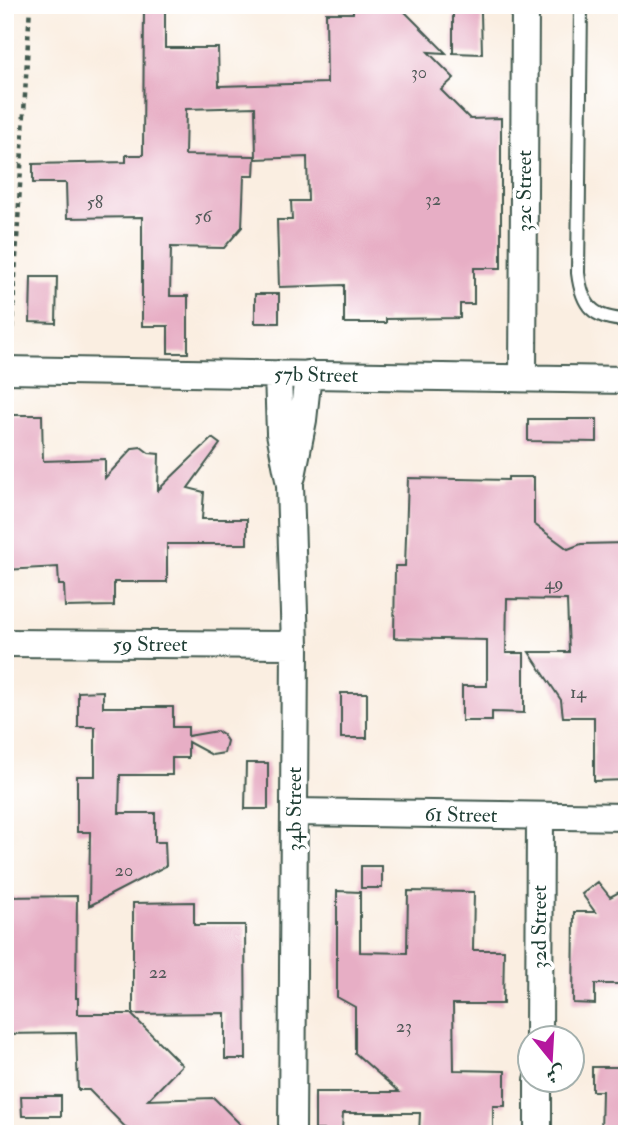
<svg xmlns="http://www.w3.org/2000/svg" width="632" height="1139" viewBox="0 0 632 1139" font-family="'IM FELL Double Pica',Amiri,serif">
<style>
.building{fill:#e7aec5}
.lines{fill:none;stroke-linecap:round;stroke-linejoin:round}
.service-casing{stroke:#40584e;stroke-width:16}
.minor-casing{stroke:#40584e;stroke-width:30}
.path{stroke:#40584e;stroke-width:4.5;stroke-dasharray:5 5;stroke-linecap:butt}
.service{stroke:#fff;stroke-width:12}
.minor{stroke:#fff;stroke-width:26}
.labels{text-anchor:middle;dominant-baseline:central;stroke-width:7;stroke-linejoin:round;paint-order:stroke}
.number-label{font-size:18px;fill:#515958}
.street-label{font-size:21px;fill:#1f3d34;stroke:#fff}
</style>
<rect width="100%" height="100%" fill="#fff"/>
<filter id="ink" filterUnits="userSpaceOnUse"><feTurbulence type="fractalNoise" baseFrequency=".0143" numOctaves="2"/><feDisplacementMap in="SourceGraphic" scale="14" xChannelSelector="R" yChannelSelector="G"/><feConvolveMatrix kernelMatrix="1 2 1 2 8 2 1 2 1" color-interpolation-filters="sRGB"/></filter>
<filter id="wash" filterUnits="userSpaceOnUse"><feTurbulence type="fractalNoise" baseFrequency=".00686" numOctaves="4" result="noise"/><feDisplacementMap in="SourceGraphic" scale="28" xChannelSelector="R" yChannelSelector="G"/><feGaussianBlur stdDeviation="1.57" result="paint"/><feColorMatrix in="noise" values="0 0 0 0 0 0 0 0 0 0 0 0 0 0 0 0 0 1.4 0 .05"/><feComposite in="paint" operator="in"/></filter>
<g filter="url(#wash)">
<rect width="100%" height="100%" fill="#faeee1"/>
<g id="blocks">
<!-- building -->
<path class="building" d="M144 5H165V48H218L219 86 327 83 326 13H353V5H403L404 11 446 53 428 52 454 78 441 90 470 119 501 118V268H474V304H460V318L386 319V323H344V285L279 287 277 220H292L291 201H308L307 157 256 159 255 107 186 109 185 155 255 156 254 176H244L242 227 224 248 171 247 170 296H188V353H168V326H142V217L67 218 66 183H33V164L126 162V155H143Z
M453 5H475L481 13 482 54 453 53Z
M31 277H57L56 323 30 322Z
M255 294H279V323H255Z
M5 415H42L43 461 105 459V478L133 448 141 447 149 453 159 454 158 490 212 438 220 444 188 488 204 492 202 519H247V544H167V582H114V606L65 607 64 585H59L58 567 5 570Z
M528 419H597V442L528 441Z
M508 477H534V524L568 549 581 544 627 543V780L594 781V717H563L561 700 529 652H569L567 600 507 599 506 653H524V713L492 712V721H462V686H487V640L394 638 395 566H405L408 478 508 480Z
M103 691V707H173V727H188V736L217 731 223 735 227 741 224 753 212 755 188 742V758H172V775H120L119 813H155V842H165L166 866 89 906 90 832H77V776H95V727H78V692Z
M341 693H367V738H341Z
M246 763H268V809H245Z
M361 866H382V888H361Z
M598 882 610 897 627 888V984H595V1004L573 1003 574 912H595L582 894Z
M337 891 360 892V952L407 953 408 891 474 892 473 950H504L503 1004H453L454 1070 505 1071V1106H493V1134H419L420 1113H343L342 1130H315V1092H399L355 1053V1007L337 997Z
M77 896 76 998H78V1014H131L182 1065 148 1100 214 1098 250 1134H132L89 1090H78L76 1033 5 1034V897Z
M194 902V925H245L246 1059H225V1013L133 1014V903Z
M592 1067H626L627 1134H601L602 1091H592Z
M21 1096H61V1116H22Z"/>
</g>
</g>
<g filter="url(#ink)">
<use href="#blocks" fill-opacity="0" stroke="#40584e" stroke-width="2"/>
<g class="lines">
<defs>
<path id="service" d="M581 5 578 273C582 306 593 319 627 320"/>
<path id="minor" d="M5 370 627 380
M278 374 280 433 290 485 295 645 292 1134
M523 378 525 5
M292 476 303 420 308 374
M5 643 295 645
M294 812 627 817
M539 1038 540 816
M538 1134V1080"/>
</defs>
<!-- service casing -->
<use href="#service" class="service-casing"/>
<!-- minor casing -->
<use href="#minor" class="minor-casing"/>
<!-- path -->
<path class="path" d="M11 348 30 5"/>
<!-- service -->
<use href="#service" class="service"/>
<!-- minor -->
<use href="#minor" class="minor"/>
</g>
</g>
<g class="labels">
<!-- number labels -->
<g class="number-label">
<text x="419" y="72">30</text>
<text x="433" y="199">32</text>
<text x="95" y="202">58</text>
<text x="203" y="216">56</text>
<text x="554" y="583">49</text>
<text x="578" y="692">14</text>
<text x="124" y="870">20</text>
<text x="158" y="972">22</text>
<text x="404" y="1026">23</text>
</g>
<!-- street labels -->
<g class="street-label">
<text transform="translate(524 191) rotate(-90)">32c Street</text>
<text transform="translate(316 375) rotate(1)">57b Street</text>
<text x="150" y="644">59 Street</text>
<text transform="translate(294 809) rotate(-90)">34b Street</text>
<text transform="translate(461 815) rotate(1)">61 Street</text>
<text transform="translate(539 927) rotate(-90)">32d Street</text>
</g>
</g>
<!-- margin -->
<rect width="632" height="1139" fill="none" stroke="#fff" stroke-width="28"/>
<!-- north arrow -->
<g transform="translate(551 1059) rotate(162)"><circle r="33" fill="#ffffff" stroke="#a5b1ae" stroke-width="2"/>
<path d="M0-5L12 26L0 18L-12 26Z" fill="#b5179e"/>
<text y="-10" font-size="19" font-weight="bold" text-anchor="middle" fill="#1f3d34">ش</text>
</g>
</svg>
